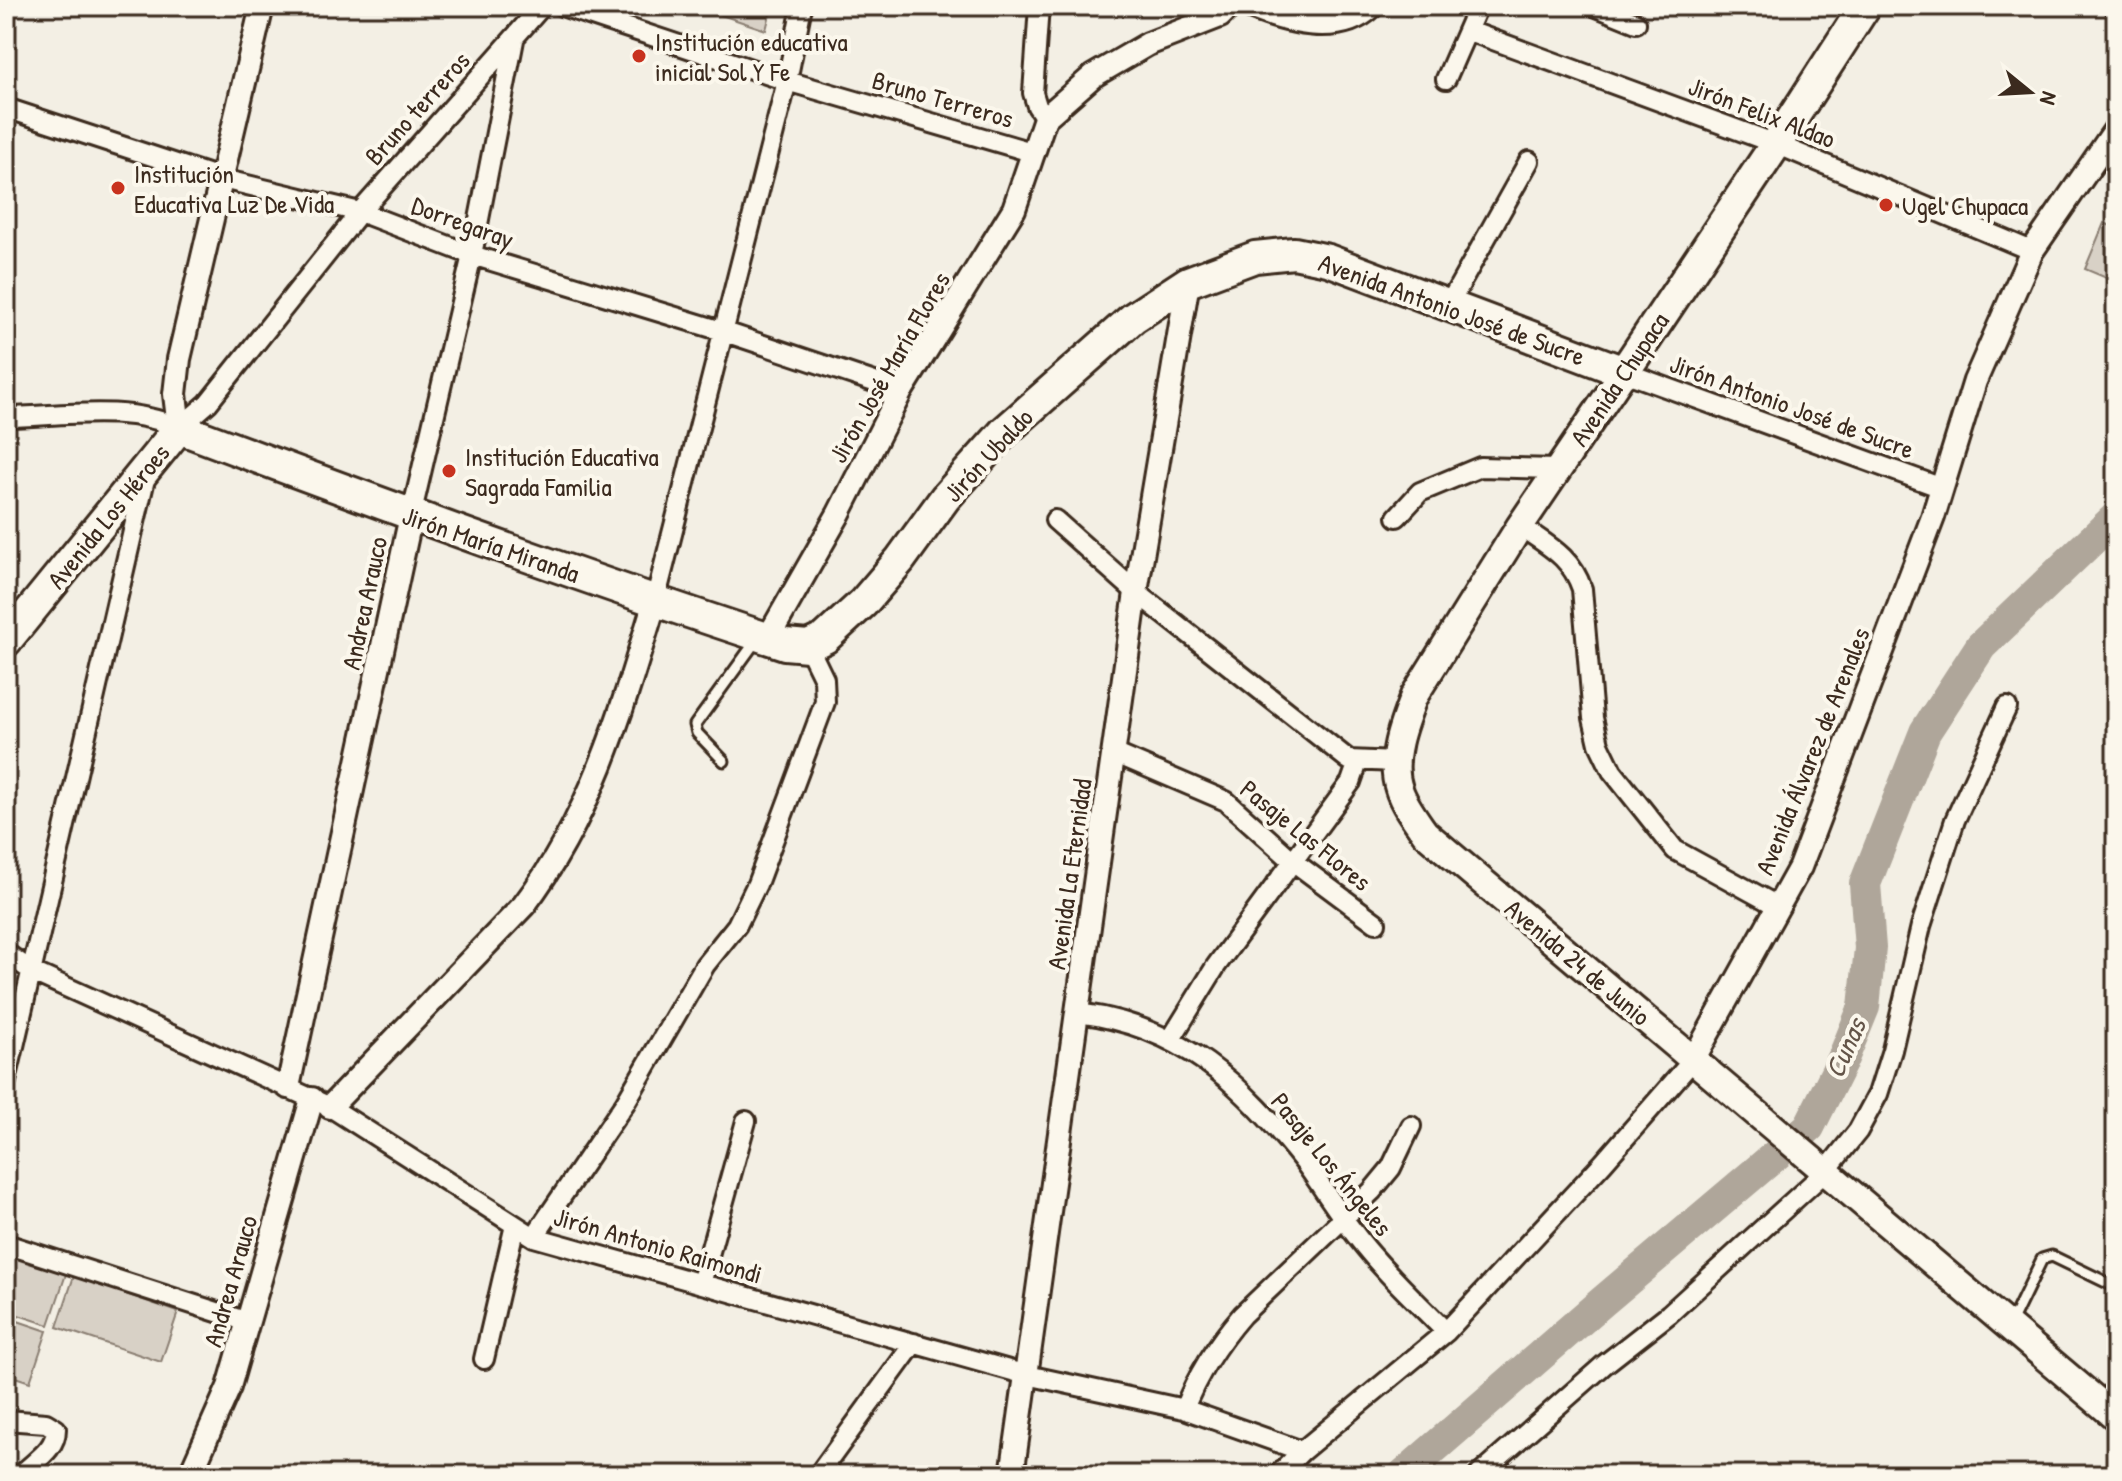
<svg xmlns="http://www.w3.org/2000/svg" width="2122" height="1481" viewBox="0 0 2122 1481" font-family="'Patrick Hand',sans-serif">
<style>
.green{fill:#d8d1c6;stroke:#8a7e72;stroke-width:2}
.lines{fill:none;stroke-linecap:round;stroke-linejoin:round}
.river{stroke:#afa69a;stroke-width:32}
.service-casing{stroke:#3b2a1e;stroke-width:15}
.minor-casing{stroke:#3b2a1e;stroke-width:24}
.tertiary-casing{stroke:#3b2a1e;stroke-width:28}
.secondary-casing{stroke:#3b2a1e;stroke-width:32}
.trunk-casing{stroke:#3b2a1e;stroke-width:36}
.service{stroke:#fbf7ec;stroke-width:9}
.minor{stroke:#fbf7ec;stroke-width:18}
.tertiary{stroke:#fbf7ec;stroke-width:22}
.secondary{stroke:#fbf7ec;stroke-width:26}
.trunk{stroke:#fbf7ec;stroke-width:30}
.poi-dot{fill:#c8321e;stroke:#fbf7ec;stroke-width:3}
.labels{text-anchor:middle;dominant-baseline:central;stroke-width:8;stroke-linejoin:round;paint-order:stroke}
.poi-label{font-size:26px;fill:#3b2a1e;stroke:#fbf7ec;text-anchor:start}
.street-label{font-size:26px;fill:#3b2a1e;stroke:#fbf7ec}
.water-label{font-size:28px;font-style:italic;fill:#645549;stroke:#fbf7ec}
</style>
<rect width="100%" height="100%" fill="#f3efe4"/>
<filter id="ink" filterUnits="userSpaceOnUse"><feTurbulence type="fractalNoise" baseFrequency=".0125" numOctaves="2"/><feDisplacementMap in="SourceGraphic" scale="16" xChannelSelector="R" yChannelSelector="G"/><feConvolveMatrix kernelMatrix="1 2 1 2 8 2 1 2 1" color-interpolation-filters="sRGB"/></filter>
<g filter="url(#ink)">
<!-- green -->
<path class="green" d="M694 6H772L766 30Z
M2104 223 2116 228V282L2085 269Z
M6 1254 66 1274 49 1325 6 1311Z
M74 1276 178 1312 161 1362 57 1327Z
M6 1317 47 1331 30 1382 6 1374Z"/>
<g class="lines">
<!-- river -->
<path class="river" d="M1403 1475 1602 1302 1809 1127 1842 1061 1864 1007 1870 948 1865 884 1925 732 1981 646 2116 517"/>
<defs>
<path id="service" d="M724 761 697 733 695 725 758 638
M2011 1323 2042 1259 2052 1256 2116 1287"/>
<path id="minor" d="M562 6 787 81 1035 153
M1039 6 1033 93 1037 106 1045 118
M1594 6 1636 23
M2113 6 2116 7
M1469 31 1776 144 2032 251
M1446 79 1478 6
M6 108 222 179 360 212 472 255 722 331 901 391
M1448 306 1529 161
M1624 372 1942 488
M6 417C62 416 127 404 179 428L208 403 360 212 542 6
M411 516 472 255 514 40
M1397 517 1420 492 1480 467 1558 469
M1055 520 1136 592 1349 760 1396 762
M1520 526C1548 546 1571 556 1582 589L1593 718 1599 744 1612 771 1675 850 1779 907
M655 601 787 81 802 6
M1114 753 1226 801 1294 862 1376 923
M6 953 33 972 330 1107 534 1237 1027 1375 1184 1409 1302 1451
M1078 1013C1182 1026 1242 1083 1305 1163 1323 1188 1339 1214 1358 1238 1384 1272 1416 1301 1446 1332
M1171 1039 1216 966 1351 782 1358 762
M6 1081 145 479
M534 1237 625 1103 705 965 737 925 757 884 825 702 824 679 808 646
M6 1244 248 1322
M701 1284 746 1121
M484 1359 515 1225
M1184 1409C1198 1373 1217 1344 1242 1315L1372 1191 1391 1168 1411 1126
M6 1420 46 1423 56 1429C56 1450 34 1461 21 1475
M818 1475 914 1343
M1278 1475 1302 1451 1446 1332 1603 1163 1693 1060
M1479 1475 1605 1364 1669 1314 1825 1172 1858 1131 1878 1094 1892 1050 1921 926 1955 820 2007 707"/>
<path id="tertiary" d="M1248 6C1284 21 1339 38 1372 6
M179 428 175 394 179 359 262 6
M768 638 838 515 901 391 1014 209 1045 118 1093 76 1148 44 1220 16 1230 6
M1693 1060 1800 867 1933 517 1975 381 2032 251 2116 129
M288 1087 411 516
M330 1107 524 905C592 816 623 707 655 601
M190 1475 229 1387 312 1099
M1012 1475 1136 592 1188 282"/>
<path id="secondary" d="M1624 372 1520 526 1414 696C1403 724 1389 760 1399 789 1404 805 1416 820 1425 833L2116 1417"/>
<path id="trunk" d="M6 641 179 428C380 504 581 578 785 644L808 646 825 638 863 603 900 560 945 498 1004 432 1133 318 1188 282 1255 257 1294 253 1328 260 1624 372 1776 144 1865 6"/>
</defs>
<!-- service casing -->
<use href="#service" class="service-casing"/>
<!-- minor casing -->
<use href="#minor" class="minor-casing"/>
<!-- tertiary casing -->
<use href="#tertiary" class="tertiary-casing"/>
<!-- secondary casing -->
<use href="#secondary" class="secondary-casing"/>
<!-- trunk casing -->
<use href="#trunk" class="trunk-casing"/>
<!-- service -->
<use href="#service" class="service"/>
<!-- minor -->
<use href="#minor" class="minor"/>
<!-- tertiary -->
<use href="#tertiary" class="tertiary"/>
<!-- secondary -->
<use href="#secondary" class="secondary"/>
<!-- trunk -->
<use href="#trunk" class="trunk"/>
</g>
</g>
<!-- markers -->
<g class="poi-dot">
<circle cx="639" cy="56" r="8"/>
<circle cx="118" cy="188" r="8"/>
<circle cx="1886" cy="205" r="8"/>
<circle cx="449" cy="471" r="8"/>
</g>
<g class="labels">
<!-- poi labels -->
<g class="poi-label">
<text x="655" y="41">Institución educativa<tspan x="655" dy="30">inicial Sol Y Fe</tspan></text>
<text x="134" y="173">Institución<tspan x="134" dy="30">Educativa Luz De Vida</tspan></text>
<text x="1902" y="205">Ugel Chupaca</text>
<text x="465" y="456">Institución Educativa<tspan x="465" dy="30">Sagrada Familia</tspan></text>
</g>
<!-- street labels -->
<g class="street-label">
<text transform="translate(943 99) rotate(16)">Bruno Terreros</text>
<text transform="translate(417 108) rotate(-48)">Bruno terreros</text>
<text transform="translate(1762 112) rotate(21)">Jirón Felix Aldao</text>
<text transform="translate(463 222) rotate(20)">Dorregaray</text>
<text transform="translate(1452 309) rotate(20)">Avenida Antonio José de Sucre</text>
<text transform="translate(889 367) rotate(-60)">Jirón José María Flores</text>
<text transform="translate(1619 379) rotate(-56)">Avenida Chupaca</text>
<text transform="translate(1792 406) rotate(20)">Jirón Antonio José de Sucre</text>
<text transform="translate(988 455) rotate(-47)">Jirón Ubaldo</text>
<text transform="translate(108 516) rotate(-51)">Avenida Los Héroes</text>
<text transform="translate(491 544) rotate(19)">Jirón María Miranda</text>
<text transform="translate(364 603) rotate(-78)">Andrea Arauco</text>
<text transform="translate(1812 751) rotate(-68)">Avenida Álvarez de Arenales</text>
<text transform="translate(1306 835) rotate(39)">Pasaje Las Flores</text>
<text transform="translate(1069 874) rotate(-82)">Avenida La Eternidad</text>
<text transform="translate(1578 962) rotate(40)">Avenida 24 de Junio</text>
<text transform="translate(1332 1164) rotate(51)">Pasaje Los Ángeles</text>
<text transform="translate(658 1245) rotate(16)">Jirón Antonio Raimondi</text>
<text transform="translate(230 1281) rotate(-74)">Andrea Arauco</text>
</g>
<!-- water labels -->
<g class="water-label">
<text transform="translate(1845 1048) rotate(-66)">Cunas</text>
</g>
</g>
<!-- margin -->
<rect width="2122" height="1481" fill="none" stroke="#fbf7ec" stroke-width="32"/>
<rect x="16" y="16" width="2090" height="1449" fill="none" stroke="#3b2a1e" stroke-width="3" filter="url(#ink)"/>
<!-- north arrow -->
<g transform="translate(2030 92) rotate(108)" stroke="#fbf7ec" stroke-width="6" paint-order="stroke">
<path d="M0-6L14 30L0 20L-14 30Z" fill="#3b2a1e"/>
<text y="-12" font-size="22" font-weight="bold" text-anchor="middle" fill="#3b2a1e">N</text>
</g>
</svg>
